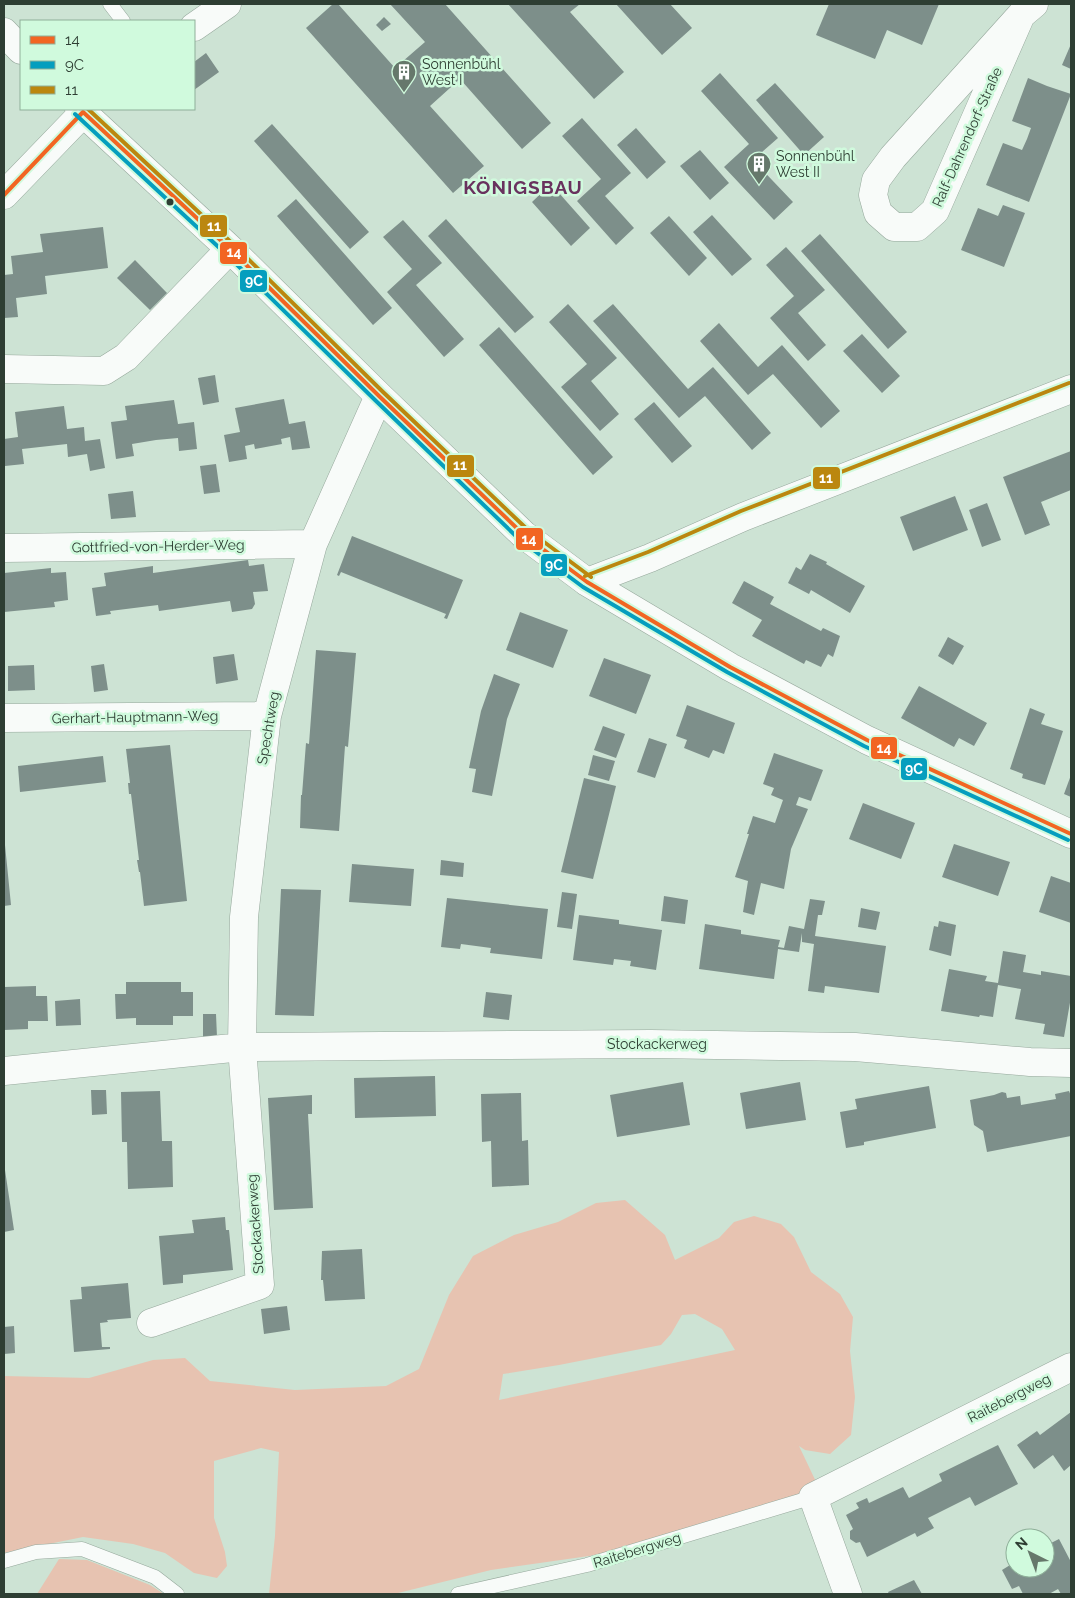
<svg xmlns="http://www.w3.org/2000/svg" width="1075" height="1598" viewBox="0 0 1075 1598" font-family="Raleway,sans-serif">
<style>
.green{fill:#e7c3b1;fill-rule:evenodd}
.building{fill:#7d8f8a}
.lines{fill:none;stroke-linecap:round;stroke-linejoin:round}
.service-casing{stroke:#96a89c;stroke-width:15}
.minor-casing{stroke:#96a89c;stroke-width:29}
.service{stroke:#f8fbf9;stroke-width:14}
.minor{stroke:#f8fbf9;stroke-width:28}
.bus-1-casing{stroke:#d0fadd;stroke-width:8}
.bus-2-casing{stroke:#d0fadd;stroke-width:8}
.bus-3-casing{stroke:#d0fadd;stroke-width:8}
.bus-1{stroke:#f26522;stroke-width:4}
.bus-2{stroke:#059ebe;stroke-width:4}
.bus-3{stroke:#bb870f;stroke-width:4}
.bus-dot{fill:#2e3e33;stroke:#d0fadd;stroke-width:2}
.labels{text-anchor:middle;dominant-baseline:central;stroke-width:5;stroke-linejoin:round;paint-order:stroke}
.poi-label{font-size:14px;fill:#2e3e33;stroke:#d0fadd;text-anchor:start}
.street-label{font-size:14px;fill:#2e3e33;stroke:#d0fadd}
.district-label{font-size:19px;font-weight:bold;letter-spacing:1px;fill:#69325e;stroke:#d0fadd}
.line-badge{stroke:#d0fadd;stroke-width:2}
.badge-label{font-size:14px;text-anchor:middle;font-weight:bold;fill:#fff}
</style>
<rect width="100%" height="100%" fill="#cde3d4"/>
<!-- green -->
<path class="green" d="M625 1200 665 1235 675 1260 719 1238 734 1222 754 1216 781 1224 794 1237 811 1272 840 1294 853 1317 850 1351 855 1397 851 1435 830 1454 805 1450 799 1446 819 1488 596 1555 491 1570 394 1594H269L275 1536 279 1452 261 1448 214 1461V1518L225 1552 227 1566 217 1578 194 1573 165 1553 133 1544 83 1537 4 1553V1376L89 1378 153 1360 185 1358 210 1381 295 1390 386 1386 419 1369 449 1295 473 1256 514 1235 558 1222 596 1203ZM695 1314 722 1329 735 1350 499 1400 503 1374 559 1365 661 1345 671 1334 682 1315Z
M59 1559 87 1560 150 1585 164 1594H37Z"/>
<!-- building -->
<path class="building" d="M333 4H338L395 68 425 42 390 4H445L551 123 522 149 460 79 430 106 484 166 453 193 306 28Z
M508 4H580L570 12 624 72 594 99Z
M616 4H670L692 28 662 55Z
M829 4H939L922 45 887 30 875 59 816 35Z
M384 17 391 24 382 31 376 25Z
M1071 44V69L1062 65Z
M206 53 219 72 194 90V62Z
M720 73 778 138 753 160 793 202 774 220 724 167 749 144 701 91Z
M1028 78 1047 86 1071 94 1029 202 986 185 1003 143 1022 150 1027 139 1031 128 1012 121Z
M775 83 824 137 804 155 756 100Z
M582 118 631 173 605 196 634 228 616 245 577 201 601 179 562 136Z
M272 124 369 232 350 249 254 141Z
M636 128 666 162 647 179 617 145Z
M700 150 729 183 710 200 680 166Z
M551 184 590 228 571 246 532 202Z
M296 199 392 308 373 325 277 216Z
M1003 205 1025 213 1004 267 961 250 978 208 998 216Z
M712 215 752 259 732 276 693 232Z
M669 216 707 258 689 276 650 233Z
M446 219 534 317 515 333 428 236Z
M403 220 442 263 416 285 464 339 444 357 387 292 412 269 383 237Z
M103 227 108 268 45 276 47 294 16 298 18 317 4 318V275L13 274 11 256 43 252 40 234Z
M820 234 907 332 888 349 801 251Z
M786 247 825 290 798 313 826 345 808 361 770 318 794 296 766 265Z
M135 260 167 293 150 310 117 278Z
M568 304 617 358 591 381 619 414 600 431 561 387 587 364 549 322Z
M613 304 688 389 713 367 771 433 752 450 705 396 679 418 593 321Z
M719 323 758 367 782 345 840 411 821 428 773 374 748 395 700 341Z
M499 327 613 457 593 475 479 345Z
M862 334 900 376 882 393 843 351Z
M215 375 219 402 203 405 198 378Z
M284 399 289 424 305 421 310 448 292 450 290 437 281 439 282 444 255 449 254 444 245 446 247 459 229 462 224 435 240 432 235 408Z
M174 400 178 424 194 422 197 449 179 451 178 438 156 440 132 444 134 456 116 459 111 422 127 420 125 406Z
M654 402 692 446 672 463 634 419Z
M64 406 67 429 84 427 85 441 100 439 105 468 90 471 87 454 68 457 67 444 22 449 24 464 5 466 4 439 18 437 15 412Z
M1071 451V490L1041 502 1050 525 1025 535 1003 477Z
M216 464 220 492 204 494 200 466Z
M133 491 136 517 111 519 108 494Z
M955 496 968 530 913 551 900 517Z
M987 503 1001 540 982 547 969 510Z
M352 536 463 580 447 619 444 618 446 614 341 572 339 576 337 575Z
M810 554 827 562 826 564 865 586 850 613 811 590 809 594 788 583 796 567 801 570Z
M248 560 249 566 264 564 268 591 253 592 255 604 252 609 232 612 230 601 159 611 158 605 110 611 111 614 96 616 92 588 106 586 104 573 153 566V573Z
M51 568V573L66 572 68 600 54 602 55 607 4 612V573Z
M744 581 774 597 770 604 821 631 823 628 840 636 833 657 828 654 821 667 806 660 804 664 752 636 762 620 732 603Z
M520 612 568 630 553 668 506 650Z
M948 637 964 646 953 665 938 656Z
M316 650 356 653 348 747 345 746 339 831 300 828 301 795H302L306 743 309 744Z
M234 654 238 680 216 684 213 657Z
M604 658 651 675 636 714 589 696Z
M104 664 108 690 94 692 91 666Z
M34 665 35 690 8 691V666Z
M494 674 520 684 507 719 492 796 472 792 476 769 469 768 481 711Z
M919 686 987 723 974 746 959 738 954 747 901 718Z
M687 705 735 723 724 754 713 750 709 758 684 748 687 740 676 736Z
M1030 708 1045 714 1041 724 1063 731 1045 785 1022 778 1023 774 1010 769Z
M603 726 625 734 616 758 594 750Z
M649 738 667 744 655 778 637 772Z
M170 745 187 901 144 906 140 872H139L137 860H139L131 794H129L128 783H130L126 749Z
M774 753 823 770 811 801 799 797 796 805 808 809 791 849 784 889 761 883 754 915 743 912 748 881 735 877 749 834H747L753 816 775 823 783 800 771 795 774 788 763 784Z
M593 755 615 761 609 781 588 775Z
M103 756 106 782 20 792 18 766Z
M1071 775V797L1064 794Z
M584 778 616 786 593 879 561 872Z
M863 803 915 823 901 859 849 839Z
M954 844 1010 862 998 896 942 877Z
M4 845H5L11 905 4 906Z
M441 860 464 863 463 877 440 875Z
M352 864 414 869 411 906 349 902Z
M1051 876 1071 883V923L1039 912Z
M281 889 321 890 314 1016 275 1015Z
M562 892 577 894 572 929 557 927Z
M664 896 688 900 685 924 661 921Z
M447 898 548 909 542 959 490 953 491 948 461 944 460 949 441 947Z
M810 899 825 901 822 915H818L815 936 886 946 879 993 825 986 824 993 808 991 814 944 802 942V933L799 952 778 949 774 979 699 969 705 924 741 930V934L780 940 778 947 784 948 789 926 804 929Z
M861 908 880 912 876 930 858 927Z
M579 915 619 920V924L662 930 656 970 630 966 631 961 614 959 613 965 573 960Z
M939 921 956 925 951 956 929 950 934 926 938 927Z
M1003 951 1026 955 1023 972 1041 975V971L1071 976V997L1064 1037 1043 1034 1045 1024 1015 1019 1021 989 998 985 993 1017 980 1015 979 1017 941 1011 949 969 987 976 985 981 998 983Z
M126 982H181V992H193V1016H173V1025H136V1018L116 1019 115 994H126Z
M36 986V996H47L48 1021H28V1029L4 1030V987Z
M486 992 512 995 509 1020 483 1017Z
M80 999 81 1025 56 1026 55 1001Z
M203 1014H216L217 1037H203Z
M435 1076 436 1116 355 1118 354 1078Z
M683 1082 690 1125 617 1137 610 1095Z
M800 1082 806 1120 746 1129 740 1093Z
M929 1086 936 1128 864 1142V1145L846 1148 840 1112 857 1109 855 1099Z
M91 1090H106L107 1114 92 1115Z
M160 1091 162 1141H172L173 1187 128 1189 127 1142H122L121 1092Z
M1069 1091 1071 1096V1136L987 1152 983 1131 974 1125 970 1100 994 1095 1002 1092 1006 1093 1007 1098 1020 1096 1021 1105 1056 1099 1055 1094Z
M521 1093 522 1141 528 1140 529 1185 492 1187 491 1141 482 1142 481 1094Z
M312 1095V1114H308L313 1208 274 1210 268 1098Z
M5 1170 14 1230 4 1232V1171Z
M225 1217 226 1230H229L233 1270 183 1275V1283L163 1285 159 1236 194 1233 192 1220Z
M362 1249 365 1299 325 1301 323 1280H321L322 1251Z
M128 1283 131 1318 107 1320 108 1322 100 1323 102 1347H110V1349L74 1352 70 1300 82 1299 81 1287Z
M287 1306 290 1330 264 1334 261 1309Z
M14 1326 15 1353 4 1354V1327Z
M1071 1412V1465L1064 1471 1053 1455 1034 1469 1017 1445 1037 1431 1040 1435Z
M998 1445 1018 1484 975 1506 970 1497 928 1518 934 1528 917 1537 915 1533 867 1557 860 1542 856 1543 850 1539V1531L853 1529 846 1515 859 1508 856 1503 867 1498 869 1503 903 1487 909 1498 942 1481 939 1474Z
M1059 1539 1071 1562V1594H1061L1058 1589 1049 1594H1023L1019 1586 1012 1589 1002 1570 1015 1562V1568H1045V1546Z
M914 1580 922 1594H889L888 1592Z"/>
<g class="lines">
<defs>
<path id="service" d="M110 4 123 21
M4 1561 36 1552 82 1549 155 1577 177 1594
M458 1594 587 1565 813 1497"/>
<path id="minor" d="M1021 15 935 211 917 227H894L878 213 873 195 876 180 893 157 1021 15 1034 4
M194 27 227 4
M4 32 21 50
M79 109 230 249 379 396 524 535 587 582 730 667 867 740 1071 834
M4 195 87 109
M4 369 104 371 126 357 230 249
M4 548 313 544
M587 582 650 558 743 517 1071 389
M4 718 267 716
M4 1071 242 1047 651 1044 855 1047 1030 1062 1071 1063
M151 1323 260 1285 242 1047 244 917 267 716 313 544 379 396
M848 1594 813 1497 1071 1367"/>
</defs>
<!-- service casing -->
<use href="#service" class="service-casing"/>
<!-- minor casing -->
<use href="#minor" class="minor-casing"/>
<!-- service -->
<use href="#service" class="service"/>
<!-- minor -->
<use href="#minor" class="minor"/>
<defs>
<path id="bus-1" d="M83 112 230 249 379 396 524 535 587 582 730 667 867 740 1071 834
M4 195 83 112"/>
<path id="bus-2" d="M75 114 226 254 375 400 520 540 583 587 727 672 864 746 1068 840"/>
<path id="bus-3" d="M88 109 234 245 383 392 528 530 591 577
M585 576 648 552 741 511 1069 383"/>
</defs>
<!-- bus-1 casing -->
<use href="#bus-1" class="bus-1-casing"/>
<!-- bus-2 casing -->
<use href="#bus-2" class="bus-2-casing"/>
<!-- bus-3 casing -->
<use href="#bus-3" class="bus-3-casing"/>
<!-- bus-1 -->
<use href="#bus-1" class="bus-1"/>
<!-- bus-2 -->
<use href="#bus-2" class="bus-2"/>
<!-- bus-3 -->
<use href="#bus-3" class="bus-3"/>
</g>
<!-- icons -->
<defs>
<symbol id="building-pin" viewBox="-11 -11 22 30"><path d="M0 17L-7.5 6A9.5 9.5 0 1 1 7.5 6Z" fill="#66786b" stroke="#d0fadd"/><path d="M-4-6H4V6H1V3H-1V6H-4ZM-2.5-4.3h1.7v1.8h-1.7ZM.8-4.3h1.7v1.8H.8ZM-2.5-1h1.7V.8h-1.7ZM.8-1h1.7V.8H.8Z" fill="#fff"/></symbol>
</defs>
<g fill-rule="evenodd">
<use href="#building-pin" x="390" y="58" width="28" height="38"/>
<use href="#building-pin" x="745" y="150" width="28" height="38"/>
</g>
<!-- markers -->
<circle class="bus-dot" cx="170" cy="202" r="4.5"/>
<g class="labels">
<!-- poi labels -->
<g class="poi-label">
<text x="422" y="64">Sonnenbühl<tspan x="422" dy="16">West I</tspan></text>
<text x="776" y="156">Sonnenbühl<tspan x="776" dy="16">West II</tspan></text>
</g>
<!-- street labels -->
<g class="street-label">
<text transform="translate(967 137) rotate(-66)">Ralf-Dahrendorf-Straße</text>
<text transform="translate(158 546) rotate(-1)">Gottfried-von-Herder-Weg</text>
<text transform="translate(135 717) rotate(-1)">Gerhart-Hauptmann-Weg</text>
<text transform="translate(268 728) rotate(-80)">Spechtweg</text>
<text x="657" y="1044">Stockackerweg</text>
<text transform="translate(255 1224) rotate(-94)">Stockackerweg</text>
<text transform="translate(1009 1398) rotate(-27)">Raitebergweg</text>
<text transform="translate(637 1550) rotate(-17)">Raitebergweg</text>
</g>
<!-- district labels -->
<g class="district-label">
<text x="523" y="187">KÖNIGSBAU</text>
</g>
</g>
<g class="line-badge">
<rect x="199" y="214" width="29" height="24" rx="5" fill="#bb870f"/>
<rect x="219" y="241" width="29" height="24" rx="5" fill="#f26522"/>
<rect x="239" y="269" width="29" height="24" rx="5" fill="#059ebe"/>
<rect x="446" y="454" width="29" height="24" rx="5" fill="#bb870f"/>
<rect x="812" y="466" width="29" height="24" rx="5" fill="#bb870f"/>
<rect x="515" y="527" width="29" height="24" rx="5" fill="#f26522"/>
<rect x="540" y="553" width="28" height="24" rx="5" fill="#059ebe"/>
<rect x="870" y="736" width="28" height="24" rx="5" fill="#f26522"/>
<rect x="900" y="757" width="28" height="24" rx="5" fill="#059ebe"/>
</g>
<g class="badge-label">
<text x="214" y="231">11</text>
<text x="234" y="257">14</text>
<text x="254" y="286">9C</text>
<text x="460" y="470">11</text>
<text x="826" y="483">11</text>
<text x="529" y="544">14</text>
<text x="554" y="570">9C</text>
<text x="884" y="753">14</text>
<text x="914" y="774">9C</text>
</g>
<!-- border -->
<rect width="1075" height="1598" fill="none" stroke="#2e3e33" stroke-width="10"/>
<!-- legend -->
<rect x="20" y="20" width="175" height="90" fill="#d0fadd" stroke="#8faf99"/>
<rect x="30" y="36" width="25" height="8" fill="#f26522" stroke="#8faf99"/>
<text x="65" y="45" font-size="15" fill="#2e3e33">14</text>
<rect x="30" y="61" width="25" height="8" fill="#059ebe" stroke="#8faf99"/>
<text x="65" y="70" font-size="15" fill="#2e3e33">9C</text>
<rect x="30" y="86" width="25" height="8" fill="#bb870f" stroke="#8faf99"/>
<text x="65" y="95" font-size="15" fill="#2e3e33">11</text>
<!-- north arrow -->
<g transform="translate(1030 1553) rotate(318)"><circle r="24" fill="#d0fadd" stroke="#8faf99"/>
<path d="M0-4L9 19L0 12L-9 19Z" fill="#66786b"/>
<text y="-8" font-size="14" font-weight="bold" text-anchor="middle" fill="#2e3e33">N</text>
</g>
</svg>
